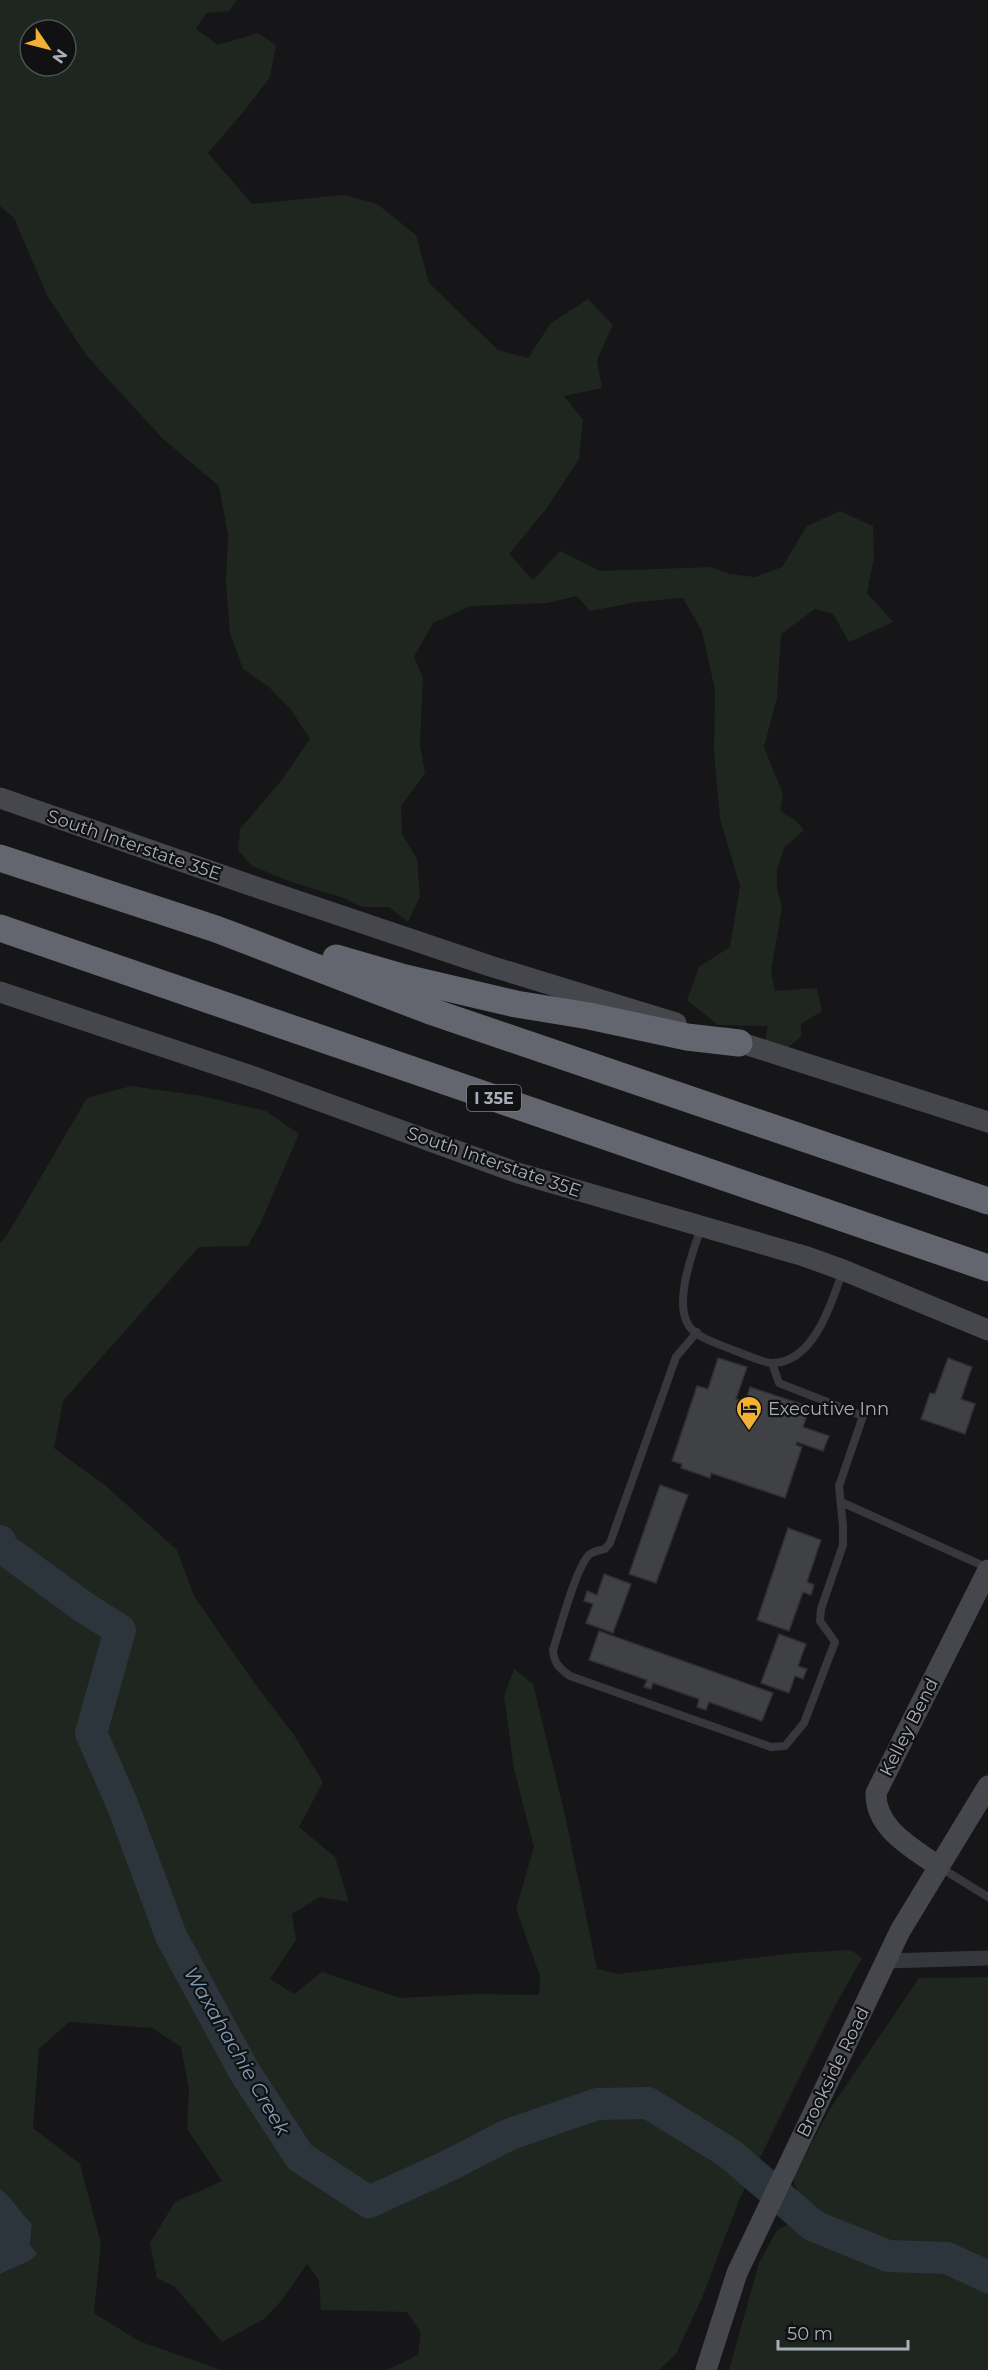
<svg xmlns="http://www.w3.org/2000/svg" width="988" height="2370" viewBox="0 0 988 2370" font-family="Montserrat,sans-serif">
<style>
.green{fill:#1e261f;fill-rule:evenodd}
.water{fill:#2c353c}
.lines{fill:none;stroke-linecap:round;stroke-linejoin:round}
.river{stroke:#2c353c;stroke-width:32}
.building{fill:#404145;stroke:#303034;stroke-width:1.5}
.lane{stroke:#37383d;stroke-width:8}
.street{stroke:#37383d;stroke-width:15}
.secondary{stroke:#45474d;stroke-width:21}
.highway{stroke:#63666e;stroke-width:27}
.labels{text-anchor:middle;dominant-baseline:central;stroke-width:4.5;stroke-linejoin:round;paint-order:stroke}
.shield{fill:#111113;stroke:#7b7e86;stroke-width:1.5}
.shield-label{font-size:16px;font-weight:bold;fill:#a8adb8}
.street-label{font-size:18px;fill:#a8adb8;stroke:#111113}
.poi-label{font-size:18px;fill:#a8adb8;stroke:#111113;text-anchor:start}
.water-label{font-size:20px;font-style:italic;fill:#7f9bb3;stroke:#111113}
</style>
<rect width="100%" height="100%" fill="#161618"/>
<!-- green -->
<path class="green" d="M0 0H237L229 11 206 13 196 29 218 45 258 33 276 45 270 77 245 110 208 153 252 204 344 195 377 204 416 235 429 283 498 350 528 358 551 323 588 299 613 325 597 360 602 388 564 396 583 420 579 459 547 508 509 554 533 580 560 551 600 571 711 567 729 574 755 577 782 567 807 526 840 511 873 526 874 558 867 593 893 622 849 642 833 614 815 609 781 634 777 698 764 747 783 794 780 811 795 820 804 830 784 848 777 870V888L782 908 771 971 775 991 817 988 822 1011 801 1024V1037L786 1049 765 1040 768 1026 718 1025 687 1000 699 967 730 947 740 886 720 819 714 752 715 690 702 631 683 598 637 602 590 611 577 596 547 603 471 606 433 623 414 657 423 678 420 746 425 773 401 806 402 834 417 859 420 896 408 922 389 907H362L341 897 294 883 252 866 238 850 240 829 281 781 310 739 291 710 270 688 243 669 230 633 226 583 228 534 219 486 163 439 86 355 47 295 14 218 0 206ZM30 30H66V66H30Z
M131 1086 202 1096 266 1111 299 1134 261 1222 248 1246 199 1247 63 1401 54 1448 106 1486 177 1550 194 1596 255 1684 294 1735 323 1782 299 1827 335 1857 349 1902 320 1897 292 1914 296 1940 270 1979 294 1994 322 1972 400 1998 477 1994 539 1995 540 1976 516 1909 534 1847 514 1769 504 1696 514 1669 533 1684 565 1815 597 1969 618 1974 795 1953 851 1950 862 1958 835 2006 740 2198 702 2298 676 2354 659 2370H387L418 2355 421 2333 407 2312 321 2310 319 2281 307 2264 282 2300 264 2319 222 2342 175 2287 157 2278 150 2243 175 2202 222 2181 187 2129 189 2090 181 2047 152 2028 69 2022 39 2049 33 2128 80 2164 101 2243 94 2313 139 2341 221 2370H0V2274L29 2261 32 2224C18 2211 16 2201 0 2189V1243L7 1235 87 1098Z
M988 1977V2370H729L759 2263 777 2230 805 2216 793 2179 828 2112 919 1978Z"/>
<!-- water -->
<path class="water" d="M0 2189C16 2201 18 2211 32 2224L30 2245 37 2254 29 2261 0 2274Z"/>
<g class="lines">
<!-- river -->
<path class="river" d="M0 1541 1 1547 85 1608 120 1630 91 1733 123 1806 171 1936 244 2071 300 2157 369 2202 450 2165 508 2135 597 2104 648 2103 729 2153 814 2226 888 2256 947 2258 988 2277"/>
</g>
<!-- building -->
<path class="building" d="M718 1358 747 1367 736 1399 745 1402 750 1387 810 1407 803 1427 829 1436 823 1451 797 1442 796 1445 802 1447 785 1498 711 1473 710 1478 681 1468 682 1464 672 1461 697 1386 708 1389Z
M948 1358 972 1367 961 1399 975 1404 965 1434 921 1419 930 1393 935 1394Z
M660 1485 688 1495 656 1583 629 1574Z
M788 1528 821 1540 807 1582 814 1585 811 1595 803 1592 789 1631 757 1620Z
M604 1574 631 1584 613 1633 586 1623 593 1604 584 1601 587 1591 597 1595Z
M599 1631 773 1693 762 1721 709 1702 706 1710 697 1707 699 1699 653 1683 651 1689 644 1687 647 1680 589 1660Z
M779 1634 806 1644 798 1666 807 1669 803 1679 795 1676 789 1693 761 1683Z"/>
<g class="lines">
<!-- lane -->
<path class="lane" d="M701 1228C693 1251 673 1303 689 1326 697 1338 719 1344 733 1350 742 1353 763 1363 772 1363 814 1363 832 1302 843 1270
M697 1332 676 1357 610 1543 605 1549C598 1551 592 1551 588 1556 575 1571 560 1629 553 1650 554 1663 559 1668 570 1676L771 1747 785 1746 804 1723 835 1642 820 1621 821 1609 843 1545V1526L839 1486 863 1416 779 1383 772 1363
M841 1502 988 1568
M941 1868 988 1897"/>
<!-- street -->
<path class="street" d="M886 1961 988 1958"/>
<!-- secondary -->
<path class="secondary" d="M0 798 247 884 490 966 676 1023
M0 992 257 1078 518 1173 804 1256 843 1270 988 1330
M726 1038 988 1122
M939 1867C913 1848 875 1829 876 1793L988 1570
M706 2370 737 2273 900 1931 988 1786"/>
<!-- highway -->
<path class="highway" d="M0 858 216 929 430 1011 988 1201
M0 928 988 1268
M336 958 405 978 516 1004 589 1016 687 1037 739 1043"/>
</g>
<!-- icons -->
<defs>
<symbol id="hotel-pin" viewBox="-11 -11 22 30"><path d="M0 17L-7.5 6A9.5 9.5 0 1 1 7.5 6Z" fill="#f2b134" stroke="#111113"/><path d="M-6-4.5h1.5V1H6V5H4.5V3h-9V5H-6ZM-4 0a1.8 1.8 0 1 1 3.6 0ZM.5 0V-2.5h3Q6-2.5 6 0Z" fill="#111"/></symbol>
</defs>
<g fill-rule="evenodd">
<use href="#hotel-pin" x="734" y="1394" width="30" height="40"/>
</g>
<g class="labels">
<!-- shield labels -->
<rect class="shield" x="467" y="1085" width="54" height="26" rx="4.5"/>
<g class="shield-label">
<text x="494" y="1098">I 35E</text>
</g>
<!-- street labels -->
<g class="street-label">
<text transform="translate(134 845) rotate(19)">South Interstate 35E</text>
<text transform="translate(494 1162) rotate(19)">South Interstate 35E</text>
<text transform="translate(909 1727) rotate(-63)">Kelley Bend</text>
<text transform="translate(833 2072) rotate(-64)">Brookside Road</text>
</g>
<!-- poi labels -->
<g class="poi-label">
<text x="768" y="1409">Executive Inn</text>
</g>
<!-- water labels -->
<g class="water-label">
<text transform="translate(237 2051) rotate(60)">Waxahachie Creek</text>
</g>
</g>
<!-- north arrow -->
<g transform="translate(48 48) rotate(125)"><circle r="28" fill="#111113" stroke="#4d4f55" stroke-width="1.5"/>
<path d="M0-4.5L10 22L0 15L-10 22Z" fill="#f2b134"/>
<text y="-9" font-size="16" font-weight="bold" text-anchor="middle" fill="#a8adb8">N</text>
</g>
<!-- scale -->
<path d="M778 2340v9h130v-9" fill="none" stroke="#a8adb8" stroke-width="3"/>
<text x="787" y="2340" font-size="18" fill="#a8adb8" stroke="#111113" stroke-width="4.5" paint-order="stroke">50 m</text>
</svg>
